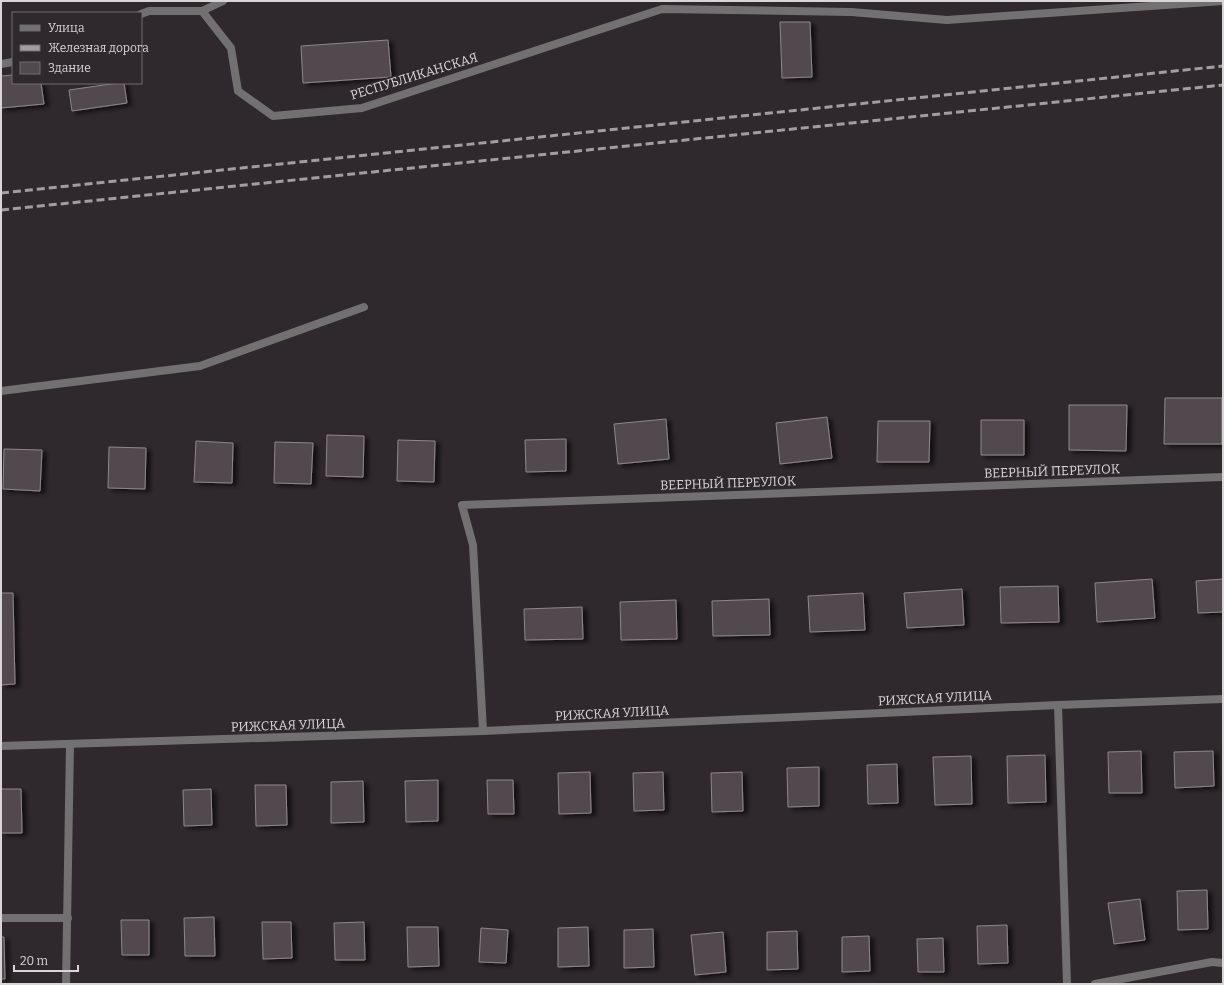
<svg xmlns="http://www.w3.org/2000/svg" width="1224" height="985" viewBox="0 0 1224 985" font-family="Bitter,serif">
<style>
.building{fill:#514a4d;stroke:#8e868a;filter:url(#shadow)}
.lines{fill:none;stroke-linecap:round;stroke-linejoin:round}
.street{stroke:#737071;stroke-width:8}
.rail{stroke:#a39da0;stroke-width:3;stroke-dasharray:8 4;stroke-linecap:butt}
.labels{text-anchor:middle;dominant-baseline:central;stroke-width:3.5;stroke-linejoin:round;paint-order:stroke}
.street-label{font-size:13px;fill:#d9d4d6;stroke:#2f282c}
</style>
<defs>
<filter id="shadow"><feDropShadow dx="4.5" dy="2.5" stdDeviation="2" flood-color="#0009"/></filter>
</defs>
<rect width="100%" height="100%" fill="#2f282c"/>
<!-- building -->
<path class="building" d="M780 22H810L812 77 782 78Z
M388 40 391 77 303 83 301 46Z
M13 75V83H41L44 104 1 108V76Z
M118 83H124L127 103 72 111 69 90Z
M1165 398H1222V444H1164Z
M1069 405H1127L1126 451 1069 450Z
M827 417 832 458 780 464 776 423Z
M666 419 669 459 618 464 614 424Z
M981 420H1024V455H981Z
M878 421H930L929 462H877Z
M327 435 364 436 363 477 326 476Z
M566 439V471L526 472 525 440Z
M398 440 435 441 434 482 397 481Z
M196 441 233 443 232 483 194 482Z
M275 442 313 443 311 484 274 483Z
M109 447 146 448 145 489 108 488Z
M4 449 42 450 40 491 3 489Z
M1152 579 1155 618 1097 622 1095 583Z
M1223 579V612L1198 613 1196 581Z
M1058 586 1059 622 1001 623 1000 587Z
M962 589 964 625 907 628 904 593Z
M1 593H13L15 684 1 685Z
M863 593 865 630 810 632 808 596Z
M769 599 770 635 713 636 712 601Z
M676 600 677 639 621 640 620 602Z
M582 607 583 639 525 640 524 609Z
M1141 751 1142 793H1109L1108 752Z
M1213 751 1214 786 1175 788 1174 752Z
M1045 755 1046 802 1008 803 1007 756Z
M971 756 972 804 935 805 933 757Z
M897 764 898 803 868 804 867 765Z
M819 767V806L788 807 787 768Z
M590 772 591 813 559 814 558 773Z
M663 772 664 810 634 811 633 773Z
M742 772 743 811 712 812 711 773Z
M438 780V821L406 822 405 781Z
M487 780H513L514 814H488Z
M363 781 364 822 331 823V782Z
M255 785H286L287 825 256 826Z
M1 789H21L22 833H1Z
M211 789 212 825 184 826 183 790Z
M1207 890 1208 929 1178 930 1177 891Z
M1140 899 1145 940 1114 944 1108 903Z
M214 917 215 956H185L184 918Z
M121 920H149V955H122Z
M262 922H291L292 958 263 959Z
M364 922 365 960H335L334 923Z
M1007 925 1008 963 978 964 977 926Z
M407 927H438L439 966 408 967Z
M588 927 589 966 558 967V928Z
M481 928 508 930 506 963 479 962Z
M653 929 654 967 624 968V930Z
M797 931 798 969 767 970V932Z
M723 932 726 972 695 975 691 935Z
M869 936 870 971 842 972V937Z
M1 937H4L5 979H1Z
M943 938 944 972H918L917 939Z"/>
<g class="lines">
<!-- street -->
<path class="street" d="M202 11 223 1
M141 14 149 11H202L231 48 238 91 273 116 362 108 662 9 851 12 947 20 1223 1
M1 64 13 62
M1 391 200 366 364 307
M1058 705 1067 984
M483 731 473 545 462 505 1223 477
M1 746 483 731 1058 705 1223 699
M1 918H68
M66 984 70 744
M1095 984 1212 962 1223 963"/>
<!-- rail -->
<path class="rail" d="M1 193 1223 66
M1 210 1223 85"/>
</g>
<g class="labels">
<!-- street labels -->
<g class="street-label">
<text transform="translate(414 76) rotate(-17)">РЕСПУБЛИКАНСКАЯ</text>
<text transform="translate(1052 471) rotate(-2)">ВЕЕРНЫЙ ПЕРЕУЛОК</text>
<text transform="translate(728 483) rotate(-2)">ВЕЕРНЫЙ ПЕРЕУЛОК</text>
<text transform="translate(935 698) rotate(-3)">РИЖСКАЯ УЛИЦА</text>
<text transform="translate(612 713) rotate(-3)">РИЖСКАЯ УЛИЦА</text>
<text transform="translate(288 725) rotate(-2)">РИЖСКАЯ УЛИЦА</text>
</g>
</g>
<!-- border -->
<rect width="1224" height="985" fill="none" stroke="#d9d4d6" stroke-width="4"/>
<!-- legend -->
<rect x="12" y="12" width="130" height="72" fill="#2f282c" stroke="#736d70"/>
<rect x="20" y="25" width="20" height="6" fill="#737071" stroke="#736d70"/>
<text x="48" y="32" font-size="12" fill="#d9d4d6">Улица</text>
<rect x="20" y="45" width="20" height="6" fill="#a39da0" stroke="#736d70"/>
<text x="48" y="52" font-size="12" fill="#d9d4d6">Железная дорога</text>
<rect x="20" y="62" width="20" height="12" fill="#514a4d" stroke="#736d70"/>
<text x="48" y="72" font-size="12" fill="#d9d4d6">Здание</text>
<!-- scale -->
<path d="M14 965v6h64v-6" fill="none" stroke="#d9d4d6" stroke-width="2"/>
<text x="20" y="965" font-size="12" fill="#d9d4d6" stroke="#2f282c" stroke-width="3" paint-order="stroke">20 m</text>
</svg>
